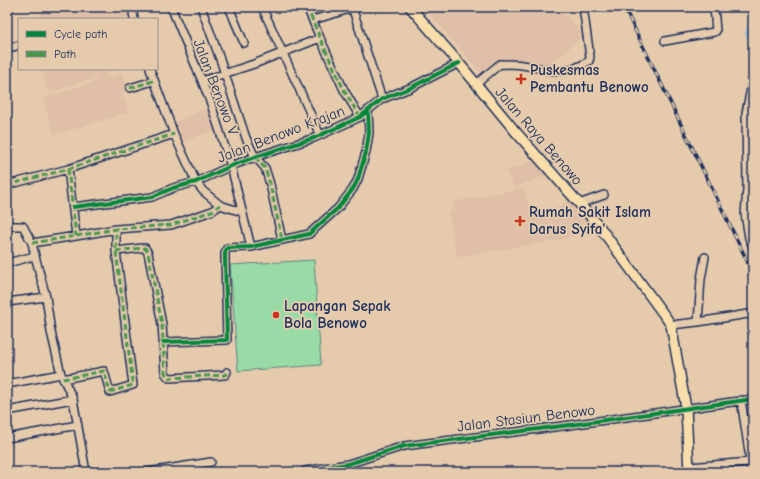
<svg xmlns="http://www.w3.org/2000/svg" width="760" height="479" viewBox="0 0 760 479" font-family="'Comic Neue',sans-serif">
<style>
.built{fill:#dfbfa7}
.green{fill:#99dba6;stroke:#5a8582}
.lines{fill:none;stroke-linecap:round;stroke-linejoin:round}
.canal{stroke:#92c3ee;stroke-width:7}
.minor-casing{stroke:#1b2f5e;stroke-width:10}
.major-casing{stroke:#1b2f5e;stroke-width:12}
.minor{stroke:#e5cbac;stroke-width:7}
.major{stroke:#f9deab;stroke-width:9}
.rail-casing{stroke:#1b2f5e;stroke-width:3.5}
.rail{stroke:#e5cbac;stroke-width:2;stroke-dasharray:6;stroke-linecap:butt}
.quiet{stroke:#49964d;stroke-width:3;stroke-dasharray:6 3;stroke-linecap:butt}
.cycleway-casing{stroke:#e5cbac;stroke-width:6}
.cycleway{stroke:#00873e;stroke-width:4}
.poi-dot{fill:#c8321e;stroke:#e5cbac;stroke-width:1.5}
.labels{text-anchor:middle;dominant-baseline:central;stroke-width:3.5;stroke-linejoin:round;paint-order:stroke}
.poi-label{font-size:15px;font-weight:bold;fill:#1b2f5e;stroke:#e5cbac;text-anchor:start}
.street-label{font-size:15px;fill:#1b2f5e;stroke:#e5cbac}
</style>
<rect width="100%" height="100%" fill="#e5cbac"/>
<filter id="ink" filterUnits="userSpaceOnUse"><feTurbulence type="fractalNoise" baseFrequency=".025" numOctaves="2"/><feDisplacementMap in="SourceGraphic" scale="8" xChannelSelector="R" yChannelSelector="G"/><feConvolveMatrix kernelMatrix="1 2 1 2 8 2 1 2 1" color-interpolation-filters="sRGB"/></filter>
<g filter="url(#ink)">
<!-- built -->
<path class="built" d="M39 7H129L132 19H41Z
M427 7H559L583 35 548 67 499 63 481 73 424 8Z
M41 69H111V71L106 73 107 77 96 81 95 78 49 93Z
M122 73 128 89 122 92 129 112 54 135 43 98Z
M210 107 217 129 182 142 174 122Z
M536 160 546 175 514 188 506 171Z
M524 188 531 214 560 206 573 198 597 229 559 240 457 257 448 212 454 210 453 202Z
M620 463 622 472H563Z"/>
<!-- green -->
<path class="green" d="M314 260 321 365 238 371 230 265Z"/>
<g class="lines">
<!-- canal -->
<path class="canal" d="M749 34 753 17"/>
<defs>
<path id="minor" d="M132 7 134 19
M171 7 202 81 211 104 231 166 251 247
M201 7 220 59 246 138 255 157 265 168 270 184 282 240
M229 7 244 43
M262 7 320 135
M307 7 320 38 344 90 360 117
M352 7 382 99
M7 10H9
M313 20 356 7
M665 41 714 32 716 31 714 7
M7 49 19 45
M150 69 174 134 196 182 203 191 220 205 242 212
M753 78 746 113 747 189 745 214 749 238 753 247
M202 81 254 64 320 38
M476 84 500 64C508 64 515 64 522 65 550 69 562 78 589 61L590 57 583 7
M130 88 153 81
M68 169 76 236
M7 185 68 169 174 134
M579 204 604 195
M73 207 152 197 173 188 196 182 231 166 255 157 314 138 360 117 382 99 410 88 459 63
M7 226H23L32 243 35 256 46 297 51 332 61 374 73 399 86 472
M32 243 76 236 116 229 171 225 212 211 220 205
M116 251 142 248H145L148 253 162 324 165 373 169 378 225 375 227 372
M7 263 35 256
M7 302 46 297
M698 322 701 279 705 257
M671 325 698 322 748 314 752 316 753 319
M163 342 227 340 225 259V253L227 248 251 247 309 234 338 208 353 189 358 179 366 152 369 133 368 110
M63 379 104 371 110 392 133 385 116 251V229
M7 384 61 374
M741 400 752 472
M7 411 73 399
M7 438 78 425
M689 467 750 462
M305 471 348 464 404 446 570 425 753 399
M148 472 211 462"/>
<path id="major" d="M410 7 459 63 515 131 599 226 667 319 671 325 686 408 689 472"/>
</defs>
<!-- minor casing -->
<use href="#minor" class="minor-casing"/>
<!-- major casing -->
<use href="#major" class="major-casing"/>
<!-- minor -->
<use href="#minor" class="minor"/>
<!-- major -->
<use href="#major" class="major"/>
<defs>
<path id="rail" d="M624 7 753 273"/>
</defs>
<!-- rail casing -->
<use href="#rail" class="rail-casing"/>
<!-- rail -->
<use href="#rail" class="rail"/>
<!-- quiet -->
<path class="quiet" d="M307 7 320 38 344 90 360 117
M130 88 153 81
M255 157 265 168 270 184 282 240
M68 169 76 236
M7 185 68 169 174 134
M32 243 76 236 116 229 171 225 212 211 220 205
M116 251 142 248H145L148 253 162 324 165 373 169 378 225 375 227 372
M63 379 104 371 110 392 133 385 116 251V229"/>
<defs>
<path id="cycleway" d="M73 207 152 197 173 188 196 182 231 166 255 157 314 138 360 117 382 99 410 88 459 63
M163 342 227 340 225 259V253L227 248 251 247 309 234 338 208 353 189 358 179 366 152 369 133 368 110
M305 471 348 464 404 446 570 425 753 399"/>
</defs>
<!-- cycleway casing -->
<use href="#cycleway" class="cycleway-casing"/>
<!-- cycleway -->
<use href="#cycleway" class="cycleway"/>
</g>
</g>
<!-- markers -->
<g class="poi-dot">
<path d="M519 73h4v4h4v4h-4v4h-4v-4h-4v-4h4z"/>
<path d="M518 215h4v4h4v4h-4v4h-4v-4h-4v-4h4z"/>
<circle cx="276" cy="315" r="4"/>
</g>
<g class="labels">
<!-- poi labels -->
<g class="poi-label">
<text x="530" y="70">Puskesmas<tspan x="530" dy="17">Pembantu Benowo</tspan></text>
<text x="529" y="212">Rumah Sakit Islam<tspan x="529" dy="17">Darus Syifa'</tspan></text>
<text x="284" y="306">Lapangan Sepak<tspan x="284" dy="17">Bola Benowo</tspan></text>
</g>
<!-- street labels -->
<g class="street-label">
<text transform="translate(216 87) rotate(69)">Jalan Benowo V</text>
<text transform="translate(281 134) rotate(-21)">Jalan Benowo Krajan</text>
<text transform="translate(539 136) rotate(49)">Jalan Raya Benowo</text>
<text transform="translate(526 418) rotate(-7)">Jalan Stasiun Benowo</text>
</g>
</g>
<!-- margin -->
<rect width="760" height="479" fill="none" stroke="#e5cbac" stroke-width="24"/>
<rect x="12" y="12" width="736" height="455" fill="none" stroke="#1b2f5e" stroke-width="1.5" filter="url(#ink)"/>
<!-- legend -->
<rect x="18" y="18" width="140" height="52" fill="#e5cbac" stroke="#948d8d"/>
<rect x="26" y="31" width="20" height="6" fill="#00873e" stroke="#948d8d"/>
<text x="54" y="38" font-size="12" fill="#1b2f5e">Cycle path</text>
<rect x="26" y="51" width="20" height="6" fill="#49964d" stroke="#948d8d"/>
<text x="54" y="58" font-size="12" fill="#1b2f5e">Path</text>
</svg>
